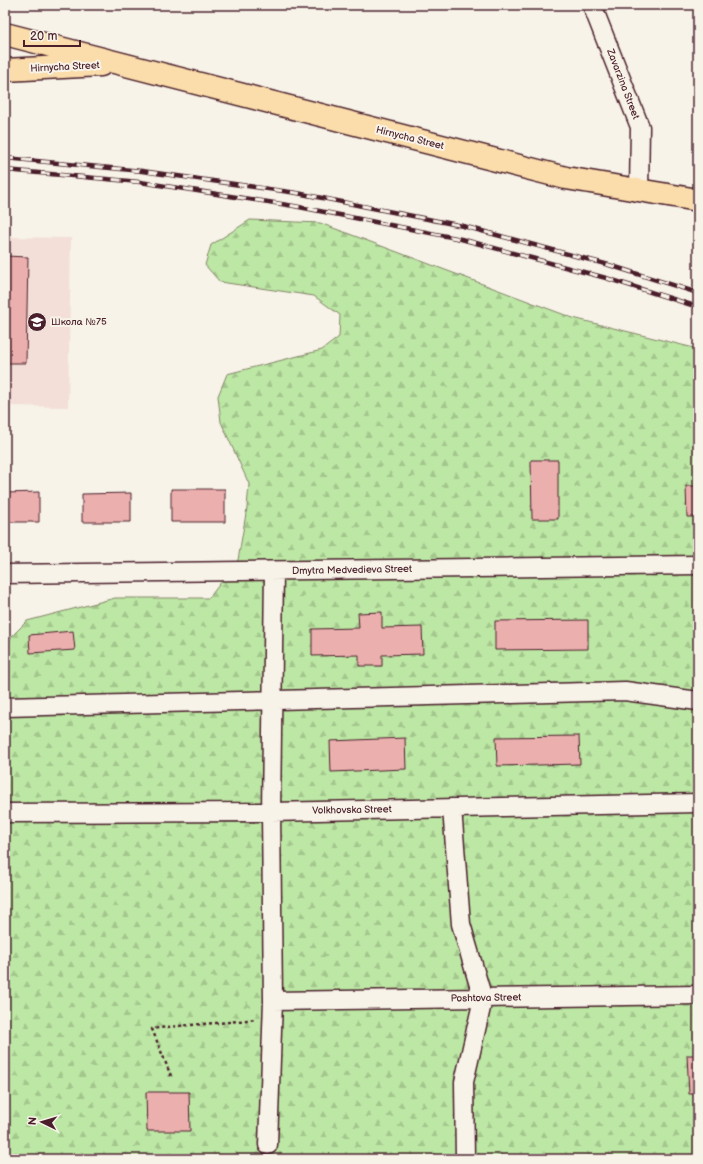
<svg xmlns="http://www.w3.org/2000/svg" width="703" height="1164" viewBox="0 0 703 1164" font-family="'Balsamiq Sans',sans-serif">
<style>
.built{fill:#f3dfd7}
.forest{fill:url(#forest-firs);stroke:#838368}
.building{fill:#ebafae;stroke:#4a1f2b}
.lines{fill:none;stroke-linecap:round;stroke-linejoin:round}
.minor-casing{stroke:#4a1f2b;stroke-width:21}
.major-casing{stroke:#4a1f2b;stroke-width:25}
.path{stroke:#4a1f2b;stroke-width:2.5;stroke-dasharray:3 3;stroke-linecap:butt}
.minor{stroke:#f7f3e8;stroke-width:18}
.major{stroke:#faddab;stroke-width:22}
.rail-casing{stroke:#4a1f2b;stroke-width:4.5}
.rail{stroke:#f7f3e8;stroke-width:3;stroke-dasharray:9;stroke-linecap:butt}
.labels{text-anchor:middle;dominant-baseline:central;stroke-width:4;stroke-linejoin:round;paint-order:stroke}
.street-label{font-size:10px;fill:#4a1f2b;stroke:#f7f3e8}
.poi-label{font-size:10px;fill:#4a1f2b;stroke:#f7f3e8;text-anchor:start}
</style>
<defs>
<pattern id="forest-firs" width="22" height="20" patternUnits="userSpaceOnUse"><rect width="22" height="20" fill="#bce7a4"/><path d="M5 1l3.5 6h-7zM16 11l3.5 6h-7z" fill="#a3c68d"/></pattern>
</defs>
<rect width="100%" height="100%" fill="#f7f3e8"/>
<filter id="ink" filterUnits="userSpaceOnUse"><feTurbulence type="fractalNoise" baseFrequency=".025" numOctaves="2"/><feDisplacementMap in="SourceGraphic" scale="8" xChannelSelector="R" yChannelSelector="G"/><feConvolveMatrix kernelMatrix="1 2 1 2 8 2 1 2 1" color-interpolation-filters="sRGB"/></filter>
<g filter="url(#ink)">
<!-- built -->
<path class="built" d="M5 237 71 238 68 407 5 406Z"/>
<!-- forest -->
<path class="forest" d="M250 220 320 223 573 318 698 349V1159H5V656L11 637 27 621 115 598H209L238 560 247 508 249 484 221 422 218 396 227 374 322 350 339 337 340 315 314 296 220 282 205 265 211 245Z"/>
<!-- building -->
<path class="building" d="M5 256 28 257 26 363H5Z
M531 460H558V519H532Z
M686 486H698V517H687Z
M171 489H225V522H171Z
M39 492V522H5V493Z
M131 493V522H82V494Z
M382 612V628L422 627 423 654 382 655V666H359V655L312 656V629L359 628 358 613Z
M588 620V649L495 650V621Z
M73 631 75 650 30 653 29 635Z
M579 736 580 764 497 766 496 737Z
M405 738 406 769 331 772 330 741Z
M687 1055H698V1094H689Z
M146 1092H189L190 1131H147Z"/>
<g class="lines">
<defs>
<path id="minor" d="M592 5 640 127 639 191
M5 574 698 565
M5 707 625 691 698 701
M452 808 461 924 483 999 464 1082 465 1159
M5 813 271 812 698 803
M273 1001 698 995
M268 1145 273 1001 271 812 274 571"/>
<path id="major" d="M5 34 566 178 698 200
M5 70 101 65"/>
</defs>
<!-- minor casing -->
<use href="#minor" class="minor-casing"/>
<!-- major casing -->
<use href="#major" class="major-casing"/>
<!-- path -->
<path class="path" d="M171 1076 152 1029C186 1024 220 1024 255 1019"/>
<!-- minor -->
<use href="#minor" class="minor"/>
<!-- major -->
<use href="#major" class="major"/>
<defs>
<path id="rail" d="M5 158 142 171 297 193 463 226 609 265 698 293
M5 170 140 182 294 206 461 239 606 278 698 307"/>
</defs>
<!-- rail casing -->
<use href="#rail" class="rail-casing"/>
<!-- rail -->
<use href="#rail" class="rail"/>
</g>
</g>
<!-- icons -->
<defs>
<symbol id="school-disc" viewBox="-11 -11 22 22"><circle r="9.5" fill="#4a1f2b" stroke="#f7f3e8"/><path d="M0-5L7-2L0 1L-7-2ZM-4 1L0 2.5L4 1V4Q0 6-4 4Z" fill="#fff"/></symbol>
</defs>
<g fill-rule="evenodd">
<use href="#school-disc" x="26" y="311" width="22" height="22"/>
</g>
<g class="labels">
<!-- street labels -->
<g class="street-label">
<text transform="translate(65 67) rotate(-3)">Hirnycha Street</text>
<text transform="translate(623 84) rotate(69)">Zavarzina Street</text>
<text transform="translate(410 138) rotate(14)">Hirnycha Street</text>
<text transform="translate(352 570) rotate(-1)">Dmytra Medvedieva Street</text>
<text transform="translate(352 810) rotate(-1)">Volkhovska Street</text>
<text transform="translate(486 998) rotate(-1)">Poshtova Street</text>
</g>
<!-- poi labels -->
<g class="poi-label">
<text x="51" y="322">Школа №75</text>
</g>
</g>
<!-- margin -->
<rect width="703" height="1164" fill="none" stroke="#f7f3e8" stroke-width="20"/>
<rect x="10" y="10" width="683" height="1144" fill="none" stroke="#4a1f2b" stroke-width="1.5" filter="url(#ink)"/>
<!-- north arrow -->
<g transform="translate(42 1122) rotate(275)" stroke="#f7f3e8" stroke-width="3" paint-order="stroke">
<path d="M0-3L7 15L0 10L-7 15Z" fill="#4a1f2b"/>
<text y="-6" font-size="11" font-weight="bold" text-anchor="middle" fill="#4a1f2b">N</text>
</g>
<!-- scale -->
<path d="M24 40v6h56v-6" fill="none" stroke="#4a1f2b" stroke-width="2"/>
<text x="30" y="40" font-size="12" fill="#4a1f2b" stroke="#f7f3e8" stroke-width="3" paint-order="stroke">20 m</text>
</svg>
